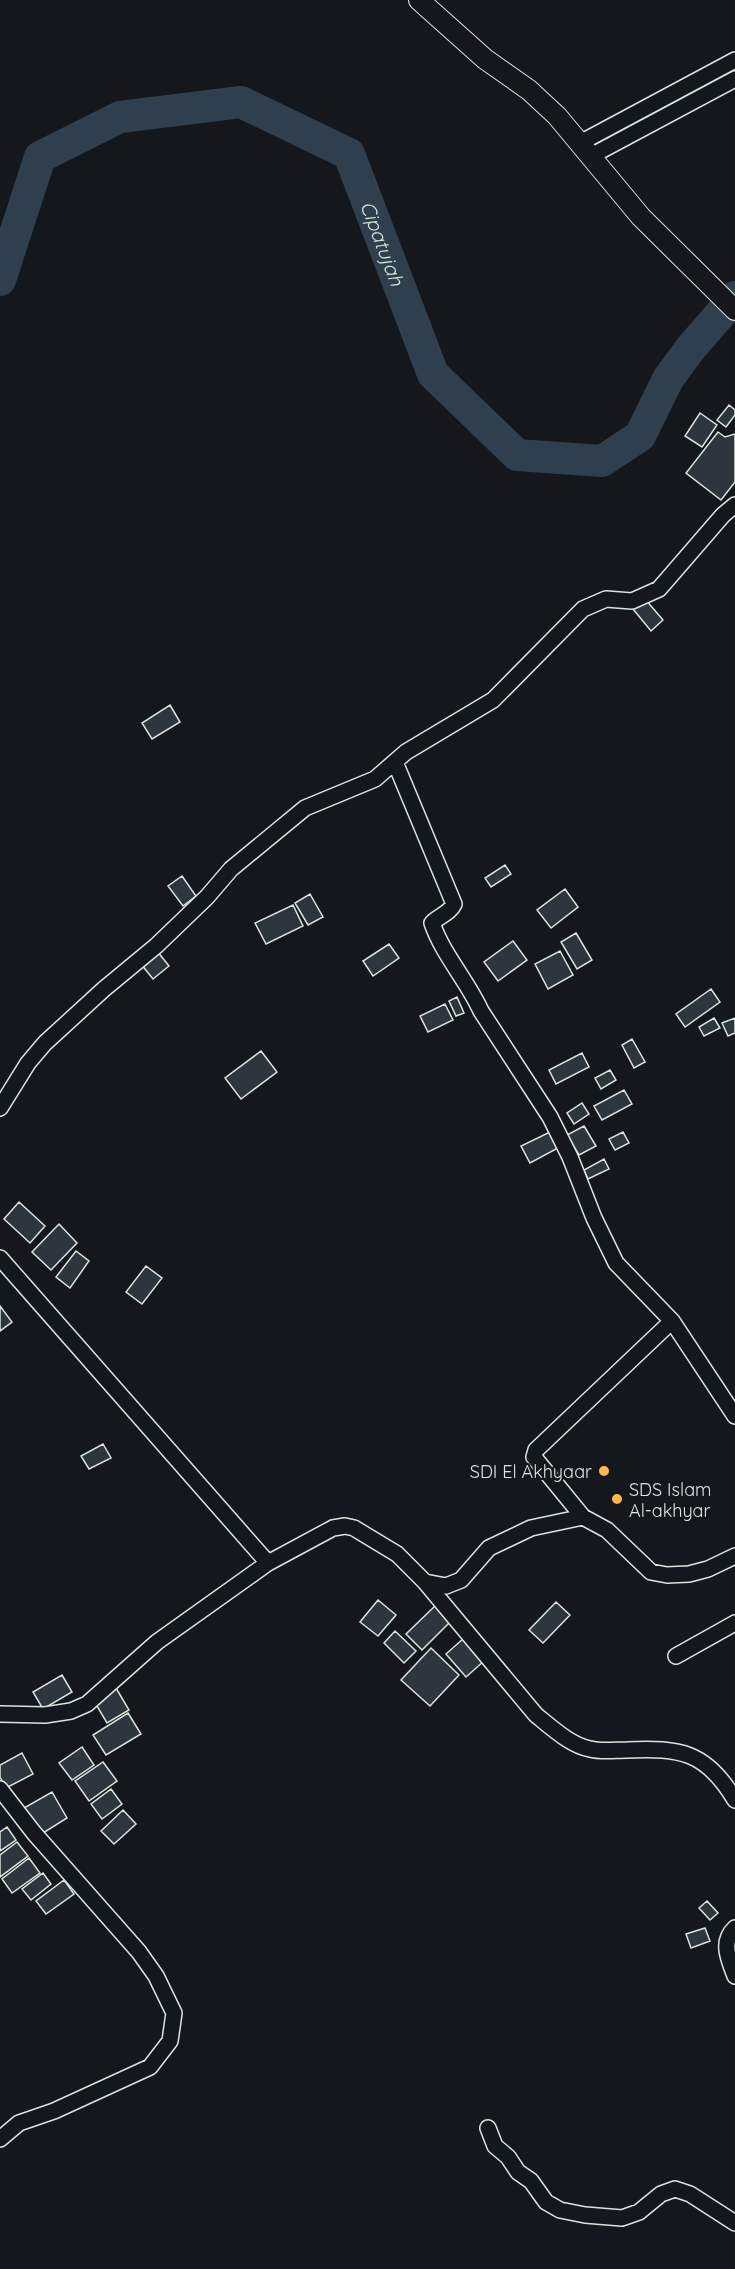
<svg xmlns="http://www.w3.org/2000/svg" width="735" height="2269" viewBox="0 0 735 2269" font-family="Quicksand,sans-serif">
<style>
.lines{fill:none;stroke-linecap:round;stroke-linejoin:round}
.river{stroke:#2f3f4d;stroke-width:32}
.building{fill:#2c363c;stroke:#d8e6dc;stroke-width:1.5}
.minor-casing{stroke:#d8e6dc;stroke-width:18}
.tertiary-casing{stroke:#d8e6dc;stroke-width:22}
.minor{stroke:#14181c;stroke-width:15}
.tertiary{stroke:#14181c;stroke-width:20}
.poi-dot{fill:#ffb74d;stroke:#14181c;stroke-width:2}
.labels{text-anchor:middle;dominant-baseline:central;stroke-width:4.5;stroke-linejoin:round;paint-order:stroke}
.poi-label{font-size:18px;fill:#d8e6dc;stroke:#14181c;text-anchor:end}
.water-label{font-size:20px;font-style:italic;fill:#d8e6dc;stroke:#14181c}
</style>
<rect width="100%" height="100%" fill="#14181c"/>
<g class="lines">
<!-- river -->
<path class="river" id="s1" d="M0 280 40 157 120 117 241 102 349 154 433 374 517 455 602 461 640 436 668 379 690 349 735 297"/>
</g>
<!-- building -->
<path class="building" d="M729 405 735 410V415L726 427 717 420Z
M700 413 717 425 702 447 685 436Z
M718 432 725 437 735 434V482L721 500 686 473Z
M645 599 663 620 651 631 633 609Z
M170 705 180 722 152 739 142 723Z
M505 865 511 874 491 887 485 878Z
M182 876 196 896 183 906 168 886Z
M565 889 578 907 551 928 537 910Z
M310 894 323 917 308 925 295 903Z
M293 905 303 926 266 944 255 923Z
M576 933 592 960 577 969 561 942Z
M513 941 527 960 498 981 484 962Z
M389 944 399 958 373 976 363 961Z
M157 951 169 966 153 979 141 964Z
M560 951 573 975 548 989 535 964Z
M711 989 720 1002 685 1027 676 1014Z
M457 997 464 1013 456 1016 449 1001Z
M445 1004 453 1020 428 1032 420 1016Z
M714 1018 720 1028 704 1036 699 1027Z
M735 1018V1033L728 1036 722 1023Z
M632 1039 645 1062 634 1068 622 1045Z
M261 1051 277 1072 241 1099 225 1078Z
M582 1053 589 1067 556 1084 549 1070Z
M610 1070 616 1080 601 1089 595 1078Z
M624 1090 632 1104 602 1120 594 1106Z
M582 1103 589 1114 574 1124 567 1113Z
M584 1126 596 1146 579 1155 567 1135Z
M550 1132 558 1148 530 1163 521 1146Z
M623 1132 629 1143 615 1150 609 1139Z
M604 1159 609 1169 588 1179 584 1170Z
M19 1202 45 1226 30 1243 4 1219Z
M59 1224 77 1243 51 1270 32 1252Z
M76 1251 89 1261 70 1288 56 1277Z
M146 1266 162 1278 142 1304 126 1292Z
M0 1306 12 1322 0 1331Z
M103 1444 111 1458 89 1469 81 1456Z
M378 1600 396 1615 378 1636 360 1622Z
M556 1602 570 1615 543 1643 529 1630Z
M435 1606 451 1621 422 1650 406 1634Z
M395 1631 416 1651 404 1663 384 1643Z
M464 1638 484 1661 466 1677 446 1654Z
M431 1648 459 1675 430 1706 401 1680Z
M62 1675 72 1692 43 1709 33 1692Z
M116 1688 129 1710 107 1723 94 1701Z
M128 1713 141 1734 106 1755 93 1735Z
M82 1747 94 1765 72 1780 59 1763Z
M22 1753 33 1774 6 1788 0 1777V1765Z
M103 1762 117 1781 89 1801 75 1781Z
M111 1789 122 1804 102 1819 91 1804Z
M52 1792 67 1818 40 1835 24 1808Z
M123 1810 136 1824 114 1844 101 1831Z
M7 1827 16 1840 0 1851V1832Z
M17 1842 28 1856 0 1877V1855Z
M29 1858 40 1873 12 1893 2 1879Z
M43 1873 51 1884 31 1900 22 1889Z
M64 1880 74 1894 46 1914 36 1901Z
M707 1901 718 1913 710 1920 699 1908Z
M705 1928 710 1941 691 1948 686 1934Z"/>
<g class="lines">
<defs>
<path id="minor" d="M580 143 735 60
M591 156 735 79
M395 762 454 904C450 913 439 916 432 923 443 955 467 980 481 1011L550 1117 570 1157 594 1218 616 1263 672 1321 735 1416
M0 1108 28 1063 45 1043 104 989 156 946 207 897 231 869 305 808 375 779 406 752 493 700 583 609 606 599 632 601 659 589 723 515 735 505
M0 1258 268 1563
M583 1517 538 1462 534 1457 536 1450 672 1321
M425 1582 536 1715C551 1727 570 1745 590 1749 601 1752 615 1750 627 1750 680 1748 706 1751 735 1800
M676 1656 735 1623
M0 1714 45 1715 71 1711 87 1704 157 1642 268 1563 333 1528 345 1526 354 1528 397 1554 425 1582 446 1586 461 1580 489 1548 531 1528 583 1517 607 1530 651 1572 667 1575 689 1574 708 1569 735 1556
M0 1789 34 1833 139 1952 156 1976 174 2013 170 2041 150 2067 54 2111 19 2123 0 2139
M735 1928C720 1942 729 1960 735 1976
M488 2128 495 2146 508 2157 518 2172 531 2181 546 2202 560 2210 585 2215 622 2218 639 2212 661 2194 675 2189 690 2194 735 2223"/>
<path id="tertiary" d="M419 0 485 59 529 90 557 116 641 217 735 310"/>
</defs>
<!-- minor casing -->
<use href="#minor" class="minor-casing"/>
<!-- tertiary casing -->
<use href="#tertiary" class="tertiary-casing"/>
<!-- minor -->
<use href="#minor" class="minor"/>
<!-- tertiary -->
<use href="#tertiary" class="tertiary"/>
</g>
<!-- markers -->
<g class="poi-dot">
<circle cx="604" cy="1471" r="6"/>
<circle cx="617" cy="1499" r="6"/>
</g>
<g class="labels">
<!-- poi labels -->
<g class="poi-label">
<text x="592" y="1471">SDI El Akhyaar</text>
<text x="629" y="1489" text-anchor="start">SDS Islam<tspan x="629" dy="21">Al-akhyar</tspan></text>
</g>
<!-- water labels -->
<g class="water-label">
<text stroke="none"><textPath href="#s1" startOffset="556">Cipatujah</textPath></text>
</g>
</g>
</svg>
